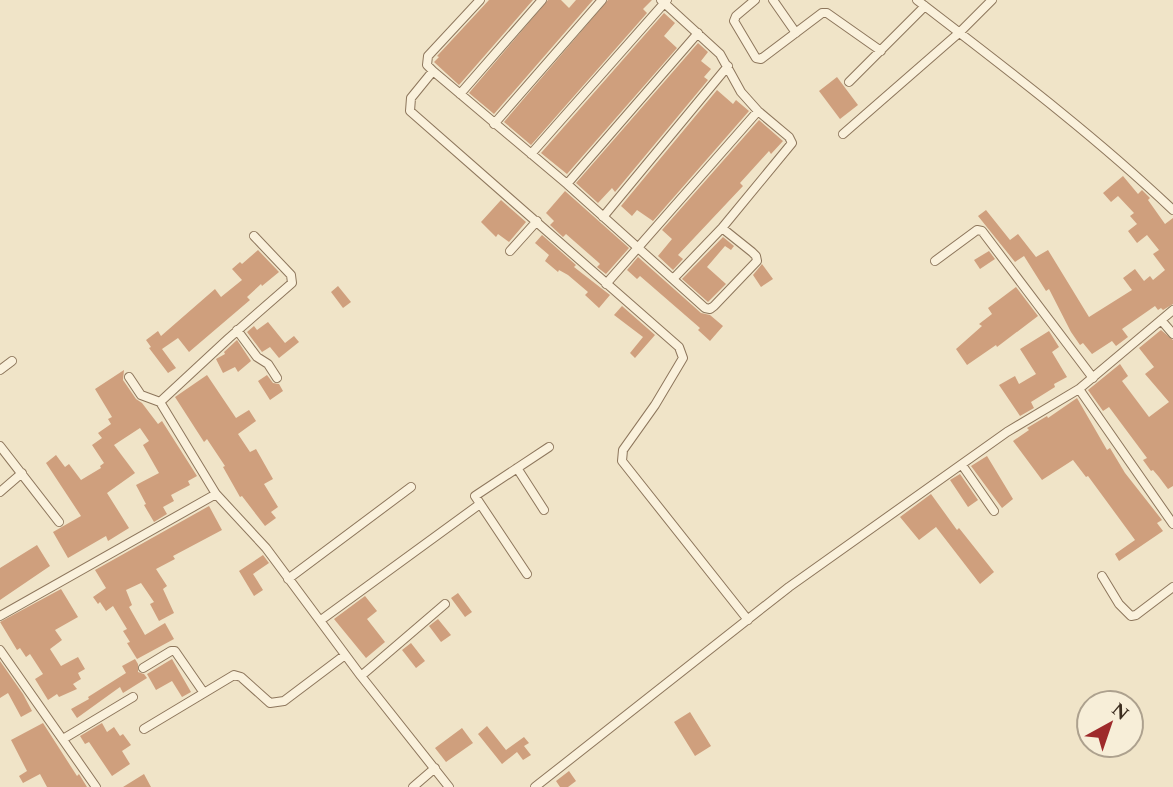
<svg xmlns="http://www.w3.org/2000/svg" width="1173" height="787" viewBox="0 0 1173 787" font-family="Spectral,serif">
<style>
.building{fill:#cf9f7d}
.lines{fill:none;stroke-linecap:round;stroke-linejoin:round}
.minor-casing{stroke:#8d765c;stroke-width:10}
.minor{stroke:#faf1dc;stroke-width:8}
</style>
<rect width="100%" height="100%" fill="#f0e4c8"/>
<!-- building -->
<path class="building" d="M489 0H533L459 85 434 62 439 57 437 56Z
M548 0H561L569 8 576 0H593L494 114 469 93Z
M608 0H652L643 9 647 13 531 145 504 122Z
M664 13 675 23 664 36 677 48 567 174 541 153Z
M698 43 708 52 701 61 711 69 704 77 708 80 615 192 612 188 598 203 576 183Z
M837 77 858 105 840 119 819 91Z
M717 90 733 104 736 100 749 111 653 221 637 210 632 216 621 206Z
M759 120 783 141 771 154 769 151 740 183 743 186 678 255 683 259 673 270 658 256 672 239 662 230Z
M1123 176 1138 194 1142 190 1150 198 1148 200 1165 224 1173 218V304L1163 310 1161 308 1158 310 1155 306 1122 329 1128 337 1116 346 1112 341 1092 354 1083 343 1080 345 1071 332 1049 289 1046 291 1024 256 1015 262 978 216 986 210 1010 240 1018 234 1036 257 1048 250 1089 317 1132 290 1123 278 1135 269 1144 281 1150 276 1153 280 1165 270 1153 254 1159 250 1147 235 1137 243 1128 231 1137 224 1130 216 1134 213 1118 196 1111 202 1103 193Z
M565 191 629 248 606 274 597 267 600 264 598 262 566 234 563 237 550 225 554 221 546 213Z
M501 200 526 222 509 242 498 234 496 237 481 222Z
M542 235 576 265 574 267 610 295 599 308 585 295 588 292 568 275 559 270 558 272 545 261 549 255 535 243Z
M723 237 734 246 731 250 725 246 707 267 726 284 708 302 682 279Z
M258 250 279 272 262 286 261 284 247 297 250 300 189 352 178 338 162 349 176 368 168 373 149 348 151 347 146 340 158 331 161 336 215 289 221 297 242 280 232 269 240 262 242 264Z
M989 251 995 259 980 269 974 260Z
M638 257 701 313 710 315 723 326 710 341 698 330 700 328 640 276 637 279 627 270Z
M762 264 773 279 761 287 753 275Z
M338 286 351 302 343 308 331 292Z
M1016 287 1038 316 997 347 996 345 967 365 956 349 982 326 979 324 992 314 988 308Z
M622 306 655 335 635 358 630 353 643 337 614 315Z
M268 322 285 343 294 336 299 342 279 358 270 347 262 352 247 332 254 326 257 330Z
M1161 330 1173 340V486L1168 489 1159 477 1153 470 1151 471 1143 460 1147 458 1109 407 1103 411 1088 390 1120 364 1128 376 1122 381 1149 417 1169 402 1145 374 1154 367 1139 348Z
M1049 331 1059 347 1052 352 1067 377 1054 384 1055 387 1031 402 1034 408 1020 416 999 385 1015 376 1019 384 1036 374 1020 349Z
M237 340 251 361 238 372 235 367 223 373 216 359 225 354 224 352Z
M124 370 123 380 136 399 142 403 158 424 162 421 197 476 188 481 190 485 171 495 174 501 163 507 167 514 154 522 144 505 146 504 136 485 159 473 143 445 149 441 140 428 114 445 135 473 107 493 129 528 108 541 106 536 68 558 53 532 81 516 46 463 56 455 65 467 69 464 81 480 101 468 100 466 104 463 92 445 102 438 98 433 111 424 108 419 112 417 95 389Z
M207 375 236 418 249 410 256 421 238 434 250 452 256 449 273 479 264 484 278 507 271 512 276 518 265 526 242 496 240 497 223 467 225 466 207 439 204 442 175 397Z
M267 375 273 383 279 384 283 391 270 400 258 381Z
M1077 398 1107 450 1110 448 1125 473 1162 520 1157 523 1163 531 1119 561 1115 554 1135 540 1088 476 1086 477 1073 460 1042 480 1013 441 1029 430 1027 428 1047 416 1048 418Z
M987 456 1013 499 1002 508 971 466Z
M960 474 978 500 968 507 950 480Z
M931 494 957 530 959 528 994 572 980 584 936 527 919 540 900 517Z
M209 506 222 530 173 556 175 559 156 569 167 586 163 589 174 613 159 621 150 604 154 602 141 583 126 590 132 605 129 607 145 635 165 623 174 639 137 659 127 643 130 642 123 631 127 629 113 606 106 611 100 602 98 604 93 597 106 588 95 570Z
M37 545 50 566 0 600V568Z
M263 555 269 563 253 574 263 590 254 596 239 571Z
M61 589 78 617 55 630 62 640 50 649 61 666 78 657 85 669 78 673 81 679 73 684 77 689 59 697 57 694 48 700 35 679 43 674 30 654 26 657 20 648 17 650 0 622Z
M458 593 472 612 465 617 451 598Z
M365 596 377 611 367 619 385 642 366 658 334 619Z
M438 619 451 635 441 642 429 626Z
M411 643 425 661 416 668 402 650Z
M135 659 138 664V672L144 674 147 678 123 693 120 687 77 718 71 709 89 699 88 697 126 673 122 666Z
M172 659 191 692 182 697 172 681 156 690 147 674Z
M0 661 23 694 32 711 21 717 8 693 0 698Z
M690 712 711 746 695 756 674 722Z
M43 723 77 776 79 774 87 787H47L40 774 23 783 19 776 27 771 11 740Z
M102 723 107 732 114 727 120 736 123 734 131 745 122 751 130 764 112 776 89 742 85 744 80 736Z
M487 726 506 750 524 737 529 743 524 746 531 755 523 760 517 752 502 764 478 734Z
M462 728 473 743 446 762 435 748Z
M569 771 576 781 568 787H560L556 781Z
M144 774 151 787H123Z"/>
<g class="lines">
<defs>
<path id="minor" d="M661 0 720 54 741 92 758 111 789 137 792 143 722 228 673 279
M755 0 736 16 734 21 756 58 761 59 822 13H827L881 51
M773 0 796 33
M917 0C1004 67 1093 134 1173 210
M433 71 427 65 428 56 480 0
M849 82 925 6
M460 94 542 0
M494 124 602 0
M843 134 960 32 992 0
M531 154 667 0
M567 184 698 33
M603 217 728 66
M722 228 752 252 756 256 757 261 714 306 710 309 705 308 567 184 433 71 411 98 410 111 679 347 683 358 655 405 623 450 622 461 748 620
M510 251 537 221
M935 261 977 230 982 231 1093 378
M606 284 758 111
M1161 320 1173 334
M237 330 257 357 268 364 277 378
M0 370 12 361
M129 377 141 395 160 402 216 494 266 548 361 676 449 787
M1079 389 1173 524
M160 402 229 338 292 283 291 275 254 236
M0 446 59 522
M962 465 994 511
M517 468 544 510
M0 492 22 473
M527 574 475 496 549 447
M1102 576 1119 604 1131 616 1136 615 1173 587
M288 579 411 487
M0 616 216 494
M321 620 480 504
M0 650 96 787
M143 668 171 651H175L204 693
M361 676 445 604
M144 729 234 675 241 677 270 703 284 701 345 655
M63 739 133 697
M413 787 435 768
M535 787 789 587 1007 432 1079 389 1173 310"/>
</defs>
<!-- minor casing -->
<use href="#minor" class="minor-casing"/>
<!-- minor -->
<use href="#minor" class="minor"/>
</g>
<!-- north arrow -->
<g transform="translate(1110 724) rotate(40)"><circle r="33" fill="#f7eed8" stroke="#ada18e" stroke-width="2"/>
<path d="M0-5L12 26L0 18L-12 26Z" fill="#9e2a2b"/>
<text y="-10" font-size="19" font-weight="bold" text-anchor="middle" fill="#3d2e20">N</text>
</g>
</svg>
